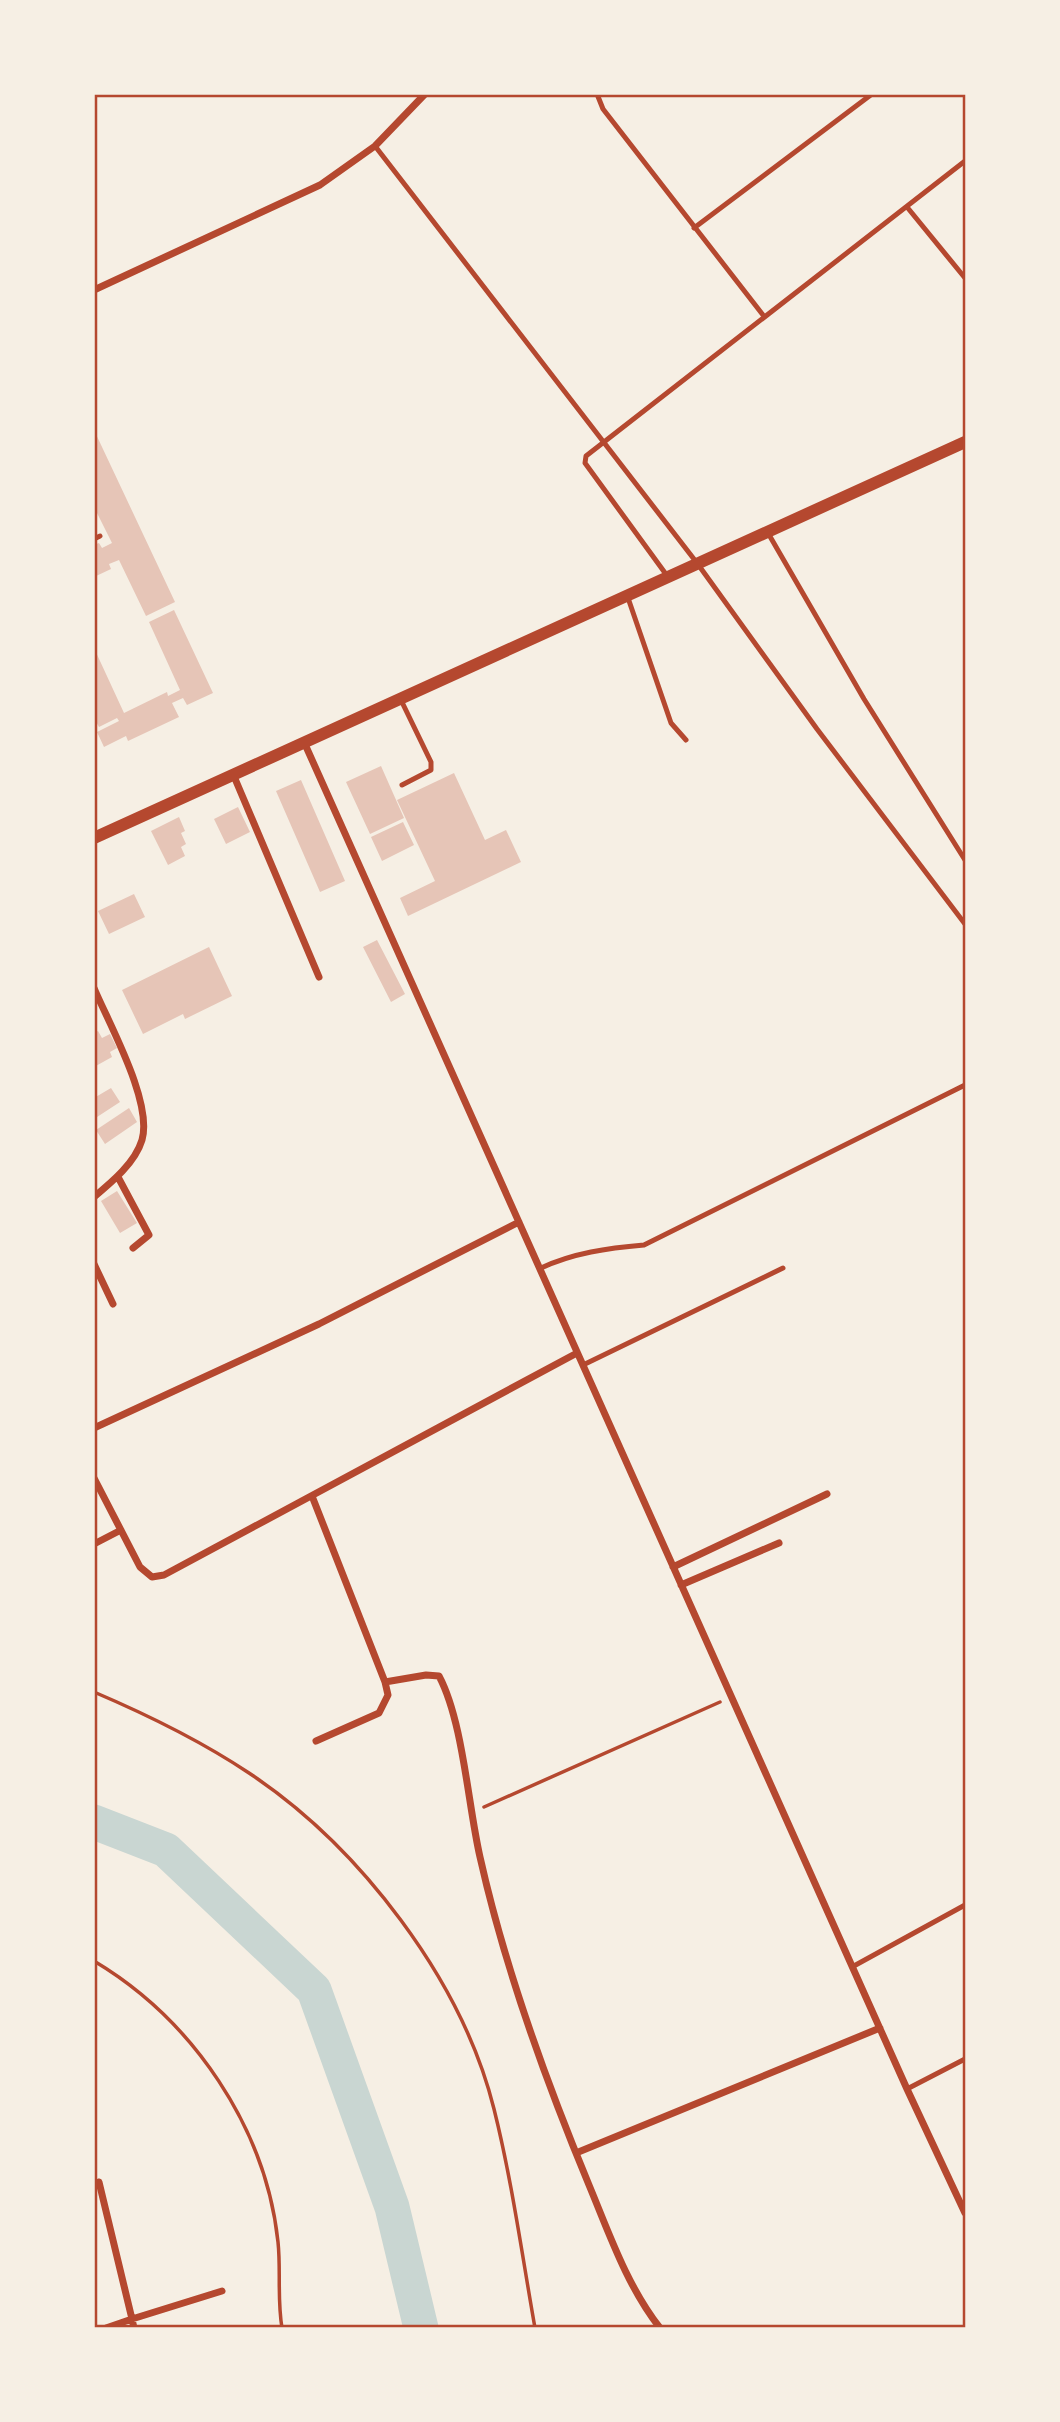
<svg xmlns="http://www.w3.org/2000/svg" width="1060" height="2422" viewBox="0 0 1060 2422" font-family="'Zilla Slab',serif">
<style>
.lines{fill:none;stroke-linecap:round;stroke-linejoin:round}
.river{stroke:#c9d6d2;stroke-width:35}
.building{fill:#e6c5b7}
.path{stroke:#b5482f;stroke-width:3.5}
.service{stroke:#b5482f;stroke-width:5}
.minor{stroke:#b5482f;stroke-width:7}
.tertiary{stroke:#b5482f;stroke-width:12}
.neatline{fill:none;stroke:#b5482f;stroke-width:2.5}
</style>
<rect width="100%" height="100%" fill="#f6efe4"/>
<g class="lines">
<!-- river -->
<path class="river" d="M94 1822 166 1850 314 1990 392 2207 421 2328"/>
</g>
<!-- building -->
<path class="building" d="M94 430 175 602 146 616 119 560 109 564 111 569 94 577V545L99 543 102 548 112 543 94 507Z
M174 610 213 693 187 705 183 698 172 703 179 717 128 741 126 736 104 747 97 732 119 721 117 718 99 727 94 718V648L124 713 167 692 168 696 180 690 149 622Z
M381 766 404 818 370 834 346 782Z
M454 773 485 840 506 830 521 862 408 916 400 898 435 881 397 800Z
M301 780 345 881 320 892 276 791Z
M238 807 250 832 226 844 214 819Z
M179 817 185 831 181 833 186 844 181 847 185 856 168 865 151 831Z
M403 822 414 845 382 861 371 837Z
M134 894 145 917 109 934 98 911Z
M377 940 405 994 391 1002 363 947Z
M209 947 232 996 185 1019 183 1014 143 1034 122 990Z
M98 1031 102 1038 110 1034 117 1048 110 1052 112 1057 94 1067V1033Z
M111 1088 120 1102 94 1119V1098Z
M129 1108 137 1122 105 1144 96 1130Z
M117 1191 137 1223 120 1233 101 1201Z"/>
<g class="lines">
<!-- path -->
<path class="path" d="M94 1692C148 1715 201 1741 249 1773 359 1846 462 1980 494 2109 512 2181 522 2255 535 2328
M484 1807 720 1702
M94 1961C193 2020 266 2128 278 2242 281 2270 277 2299 282 2328"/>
<!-- service -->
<path class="service" d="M597 94 603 109 763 315
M375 146 697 563 817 729 965 924
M907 207 965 278
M694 228 872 94
M768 533 864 699 965 860
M94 539 100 536
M668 577 585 463 586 456 965 161
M627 595 671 723 686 740
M400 698 431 762V770L402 785
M541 1268C573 1253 608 1248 644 1245L965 1085
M583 1365 783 1268
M852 1967 965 1905
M907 2089 965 2059"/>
<!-- minor -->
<path class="minor" d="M94 290 320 185 375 146 425 94
M304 742 907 2089 965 2213
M233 774 319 977
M94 988C109 1024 153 1102 142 1140 135 1163 112 1182 94 1197
M118 1177 149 1235 133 1248
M94 1264 113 1304
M94 1428 319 1324 519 1222
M94 1478 140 1567 152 1577 164 1575 577 1353
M312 1496 385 1682 426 1675 439 1676C463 1721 468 1805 480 1857 505 1969 545 2079 589 2185 609 2233 627 2286 660 2328
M94 1544 121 1530
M673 1567 827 1494
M681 1585 779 1543
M316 1741 379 1713 388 1695 385 1682
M576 2153 880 2028
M99 2182 132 2319 222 2291
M106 2328 132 2319 134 2328"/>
<!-- tertiary -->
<path class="tertiary" d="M94 838 965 442"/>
</g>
<!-- border -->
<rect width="1060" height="2422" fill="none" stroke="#f6efe4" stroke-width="192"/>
<rect x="96" y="96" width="868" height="2230" class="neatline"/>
</svg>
